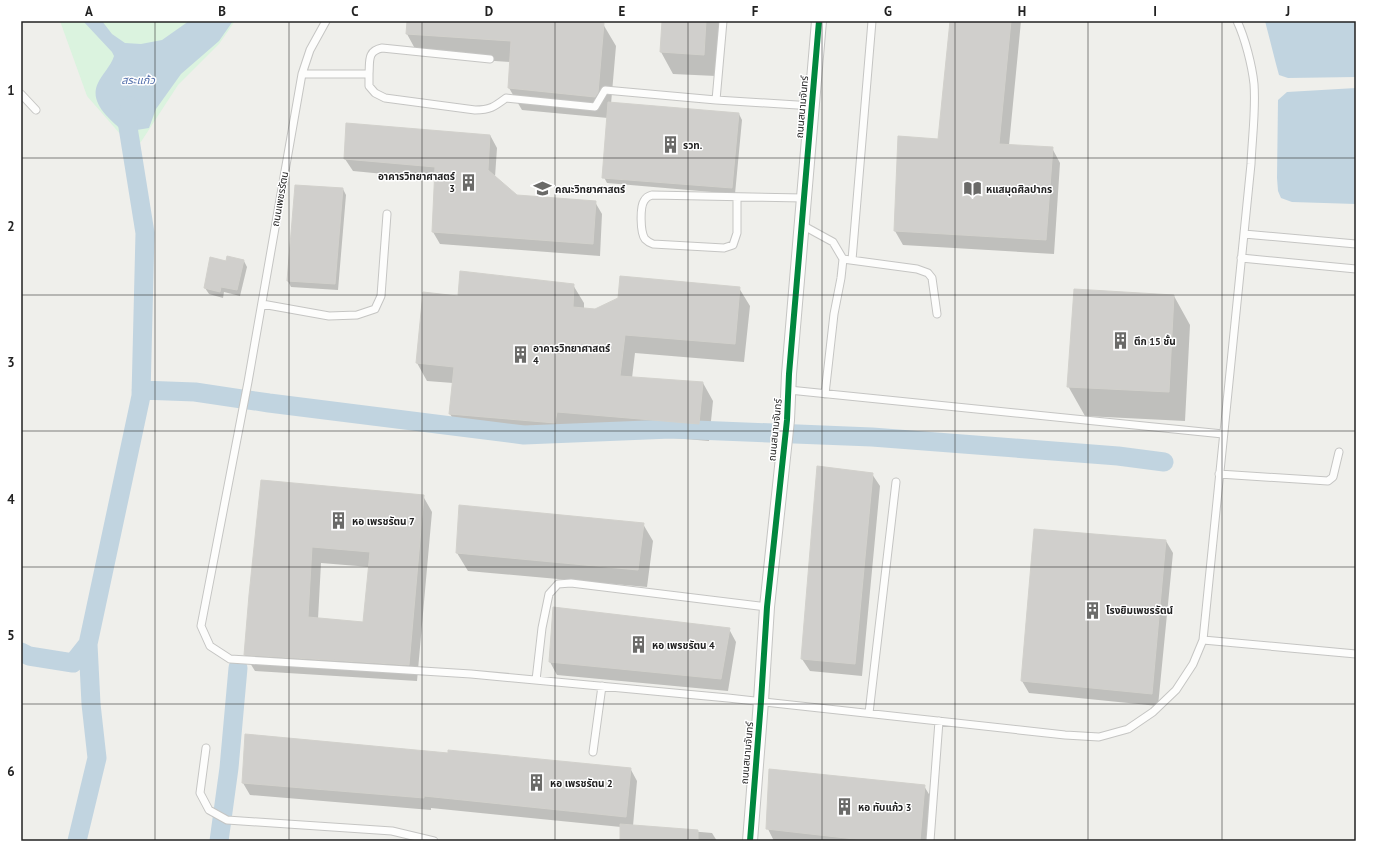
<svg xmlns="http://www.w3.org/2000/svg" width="1377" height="862" viewBox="0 0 1377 862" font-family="'PT Sans','Noto Sans Thai',sans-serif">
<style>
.park{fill:#dbf3df}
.water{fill:#c1d4e0}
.shadow{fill:#0003;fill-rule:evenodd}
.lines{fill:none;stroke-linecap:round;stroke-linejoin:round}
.canal{stroke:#c1d4e0;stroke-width:19}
.building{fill:#d0cfcc;stroke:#d2d1cc;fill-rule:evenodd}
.lane-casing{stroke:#c5c5c3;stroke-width:9}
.street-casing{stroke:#c5c5c3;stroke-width:16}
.lane{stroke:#fdfdfc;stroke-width:7}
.street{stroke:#fdfdfc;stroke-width:14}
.cycleway-casing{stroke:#fff;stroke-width:8}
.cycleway{stroke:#00873e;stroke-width:6}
.grid{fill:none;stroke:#222;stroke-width:1;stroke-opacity:0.55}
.labels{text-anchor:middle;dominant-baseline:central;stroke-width:3;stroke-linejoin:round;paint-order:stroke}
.street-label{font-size:10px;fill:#222;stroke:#fff}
.poi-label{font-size:10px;font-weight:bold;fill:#222;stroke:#fff;text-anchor:start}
.water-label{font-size:11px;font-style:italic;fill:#5470ac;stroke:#fff}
.neatline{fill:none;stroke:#222;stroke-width:1.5}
.grid-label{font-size:13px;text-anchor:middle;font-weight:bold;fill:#222}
</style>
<rect width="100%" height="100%" fill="#efefeb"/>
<!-- park -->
<path class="park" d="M60 21H235L219 44 178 85 135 151 87 96Z"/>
<!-- water -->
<path class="water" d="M83 21H102L112 34 125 43 141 44 162 40 189 21H233L219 41 181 74 156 109 149 128 124 132C111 120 88 103 98 83 102 74 111 66 114 56L112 52Z
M1265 21H1356V77L1288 78 1279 75 1276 64Z
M1356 88V204L1292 202 1281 198 1278 191 1277 178 1278 100 1287 92Z"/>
<!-- shadow -->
<path class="shadow" d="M408 21H587V22L603 24 616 46 611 104 739 114 742 120 735 194 607 183 604 177 608 118 522 110 509 88 511 62 419 56 407 34Z
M663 21H720L716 76 673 74 661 52Z
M951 21H1021L1009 145 1052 148 1060 163 1054 254 903 245 895 231 939 140Z
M490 135 497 148 495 177 516 196 595 202 602 214 600 256 440 244 433 232 436 179 353 171 345 159Z
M343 189 346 195 338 290 291 287 288 281Z
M244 261 247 267 240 296 224 292 223 298 209 294 205 288 227 262Z
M573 285 584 303V309L595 310 739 288 750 306 744 362 635 353 632 378 703 383 713 401 709 441 567 429 565 441 461 432 450 414 453 383 427 381 417 363 459 297Z
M1174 296 1190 325 1185 421 1085 416 1068 386Z
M872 474 880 486 862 676 810 671 802 659Z
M262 481 423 496 432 512 417 681 255 671 245 655ZM321 563 370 567 364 623 318 619Z
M643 524 653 541 647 587 468 571 457 553Z
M1166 541 1173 553 1158 706 1029 693 1022 681Z
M729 629 736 642 728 691 557 675 550 662Z
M449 754 630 768 637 781 633 826 712 833 717 841H621V827L431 808V810L250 795 243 783Z
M770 770 924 786 935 804 931 841H774L768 829Z"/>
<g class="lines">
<!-- canal -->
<path class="canal" d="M141 390 195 392 269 403 524 435 671 429 872 437 1118 456 1164 462
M21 652 29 656 73 663 88 644 141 396 145 233 127 121 130 106
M77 841 97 758 91 704 88 644
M219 841 229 768 238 668"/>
</g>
<!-- building -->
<path class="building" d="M407 21H584L604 23 598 93 595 97 508 88 511 41 406 34Z
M662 21H706L704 55 660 52Z
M950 21H1011L999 144 1053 147 1046 240 894 231 898 136 938 139Z
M608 102 739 113 732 188 602 178Z
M346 123 490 135 488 170 517 195 596 201 593 244 432 232 435 167 344 159Z
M295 185 343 188 335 284 287 281Z
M227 256 244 260 237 290 221 287 220 292 204 288 210 257 226 261Z
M460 271 574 284 573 307 595 309 618 298 620 276 740 287 735 344 625 335 620 376 703 382 699 424 557 412 555 423 449 414 454 367 416 363 423 292 458 296Z
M1074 289 1174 295 1169 392 1067 387Z
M817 466 873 473 855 664 801 659Z
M261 480 424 495 409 665 244 655 249 595ZM312 547 370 552 363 622 308 617Z
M459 505 644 523 638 570 456 553Z
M1034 529 1166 540 1152 694 1021 681Z
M553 607 730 628 721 679 549 662Z
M245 734 448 753V750L631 768 626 817 424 796V798L242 783Z
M769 769 925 785 920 841H872L766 829Z
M620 824 698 830V841H620Z"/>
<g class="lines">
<defs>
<path id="lane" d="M326 21 310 50 302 74 248 382 201 626 210 646 230 659 471 674 728 698 1065 735 1099 737 1128 729 1153 712 1176 690 1193 664 1203 640 1251 164C1252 138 1256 110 1254 84 1252 65 1245 38 1237 21
M302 74H369V86L375 93 385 98 475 110C490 110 494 107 506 98L595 107 605 90 716 100 813 106
M369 74C370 61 367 51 382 48L490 59
M21 94 36 110
M716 100 723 21
M737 197V233L733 245 724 248 653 244C650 243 647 241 645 239 640 232 640 207 644 201 646 197 648 196 652 195L804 198
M802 225 833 242 843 259
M1244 234 1356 244
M1241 258 1356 269
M852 260 872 21
M262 304 329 316 357 315 375 309 381 296 387 214
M789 390 1223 434
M825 394 834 314 841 278 843 259 917 269 928 273 932 278 937 314
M1219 474 1328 481 1333 477 1339 452
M1203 640 1356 654
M536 680 542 628 549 594 558 584 571 583 767 607
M869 713 896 482
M206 748 200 793 209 810 227 820 392 831 434 841
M593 752 602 686
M930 841 939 721"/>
<path id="street" d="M750 841 761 701 767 607 787 420 789 374 819 21"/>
</defs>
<!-- lane casing -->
<use href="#lane" class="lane-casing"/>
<!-- street casing -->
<use href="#street" class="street-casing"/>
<!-- lane -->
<use href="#lane" class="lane"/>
<!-- street -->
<use href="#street" class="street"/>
<defs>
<path id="cycleway" d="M750 841 761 701 767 607 787 420 789 374 819 21"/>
</defs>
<!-- cycleway casing -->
<use href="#cycleway" class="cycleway-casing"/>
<!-- cycleway -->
<use href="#cycleway" class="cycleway"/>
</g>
<!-- grid -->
<path class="grid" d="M155 21V841M289 21V841M422 21V841M555 21V841M688 21V841M822 21V841M955 21V841M1088 21V841M1222 21V841M21 158H1356M21 295H1356M21 431H1356M21 567H1356M21 704H1356"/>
<!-- icons -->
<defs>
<symbol id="building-bare" viewBox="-9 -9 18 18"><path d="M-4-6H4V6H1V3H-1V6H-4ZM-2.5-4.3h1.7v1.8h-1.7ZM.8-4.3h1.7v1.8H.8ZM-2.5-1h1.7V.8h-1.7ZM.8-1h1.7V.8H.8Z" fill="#6a6a68" stroke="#fff" stroke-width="2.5" paint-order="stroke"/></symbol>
<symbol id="university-bare" viewBox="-9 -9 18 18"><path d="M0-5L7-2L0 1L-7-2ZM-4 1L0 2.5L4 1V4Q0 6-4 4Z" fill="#6a6a68" stroke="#fff" stroke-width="2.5" paint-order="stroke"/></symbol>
<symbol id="library-bare" viewBox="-9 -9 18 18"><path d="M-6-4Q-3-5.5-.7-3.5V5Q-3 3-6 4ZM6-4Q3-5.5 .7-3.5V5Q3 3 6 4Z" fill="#6a6a68" stroke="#fff" stroke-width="2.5" paint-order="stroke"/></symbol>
</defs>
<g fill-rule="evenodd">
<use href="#building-bare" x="658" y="132" width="25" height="25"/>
<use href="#building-bare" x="456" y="170" width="25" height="25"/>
<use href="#university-bare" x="530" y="176" width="25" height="25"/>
<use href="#library-bare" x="960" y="176" width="25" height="25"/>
<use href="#building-bare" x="1108" y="328" width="25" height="25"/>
<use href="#building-bare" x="508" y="342" width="25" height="25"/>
<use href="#building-bare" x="326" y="508" width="25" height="25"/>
<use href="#building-bare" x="1080" y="598" width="25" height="25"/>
<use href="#building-bare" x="626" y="632" width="25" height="25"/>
<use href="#building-bare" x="524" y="770" width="25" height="25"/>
<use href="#building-bare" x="832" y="794" width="25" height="25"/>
</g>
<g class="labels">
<!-- street labels -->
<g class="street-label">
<text transform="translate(802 107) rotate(-85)">ถนนสนามจันทร์</text>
<text transform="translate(280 199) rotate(-80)">ถนนเพชรรัตน</text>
<text transform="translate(775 430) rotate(-84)">ถนนสนามจันทร์</text>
<text transform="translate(747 753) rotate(-85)">ถนนสนามจันทร์</text>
</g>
<!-- poi labels -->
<g class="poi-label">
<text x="683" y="145">รวท.</text>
<text x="455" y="176" text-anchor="end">อาคารวิทยาศาสตร์<tspan x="455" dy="12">3</tspan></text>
<text x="555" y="189">คณะวิทยาศาสตร์</text>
<text x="986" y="189">หแสมุดศิลปากร</text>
<text x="1134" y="341">ตึก 15 ชั้น</text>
<text x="533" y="348">อาคารวิทยาศาสตร์<tspan x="533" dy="12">4</tspan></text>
<text x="352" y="521">หอ เพรชรัตน 7</text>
<text x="1106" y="610">โรงยิมเพชรรัตน์</text>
<text x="652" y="645">หอ เพรชรัตน 4</text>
<text x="550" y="783">หอ เพรชรัตน 2</text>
<text x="858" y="807">หอ ทับแก้ว 3</text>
</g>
<!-- water labels -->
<g class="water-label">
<text x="138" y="80">สระแก้ว</text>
</g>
</g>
<!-- border -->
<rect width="1377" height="862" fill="none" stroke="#ffffff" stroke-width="44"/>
<rect x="22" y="22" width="1333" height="818" class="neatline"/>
<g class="grid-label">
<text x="89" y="16">A</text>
<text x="222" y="16">B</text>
<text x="355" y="16">C</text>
<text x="489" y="16">D</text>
<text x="622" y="16">E</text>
<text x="755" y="16">F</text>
<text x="888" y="16">G</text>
<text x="1022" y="16">H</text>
<text x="1155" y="16">I</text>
<text x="1288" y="16">J</text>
<text x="11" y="95">1</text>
<text x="11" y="231">2</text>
<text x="11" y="367">3</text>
<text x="11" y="504">4</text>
<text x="11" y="640">5</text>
<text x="11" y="776">6</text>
</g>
</svg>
